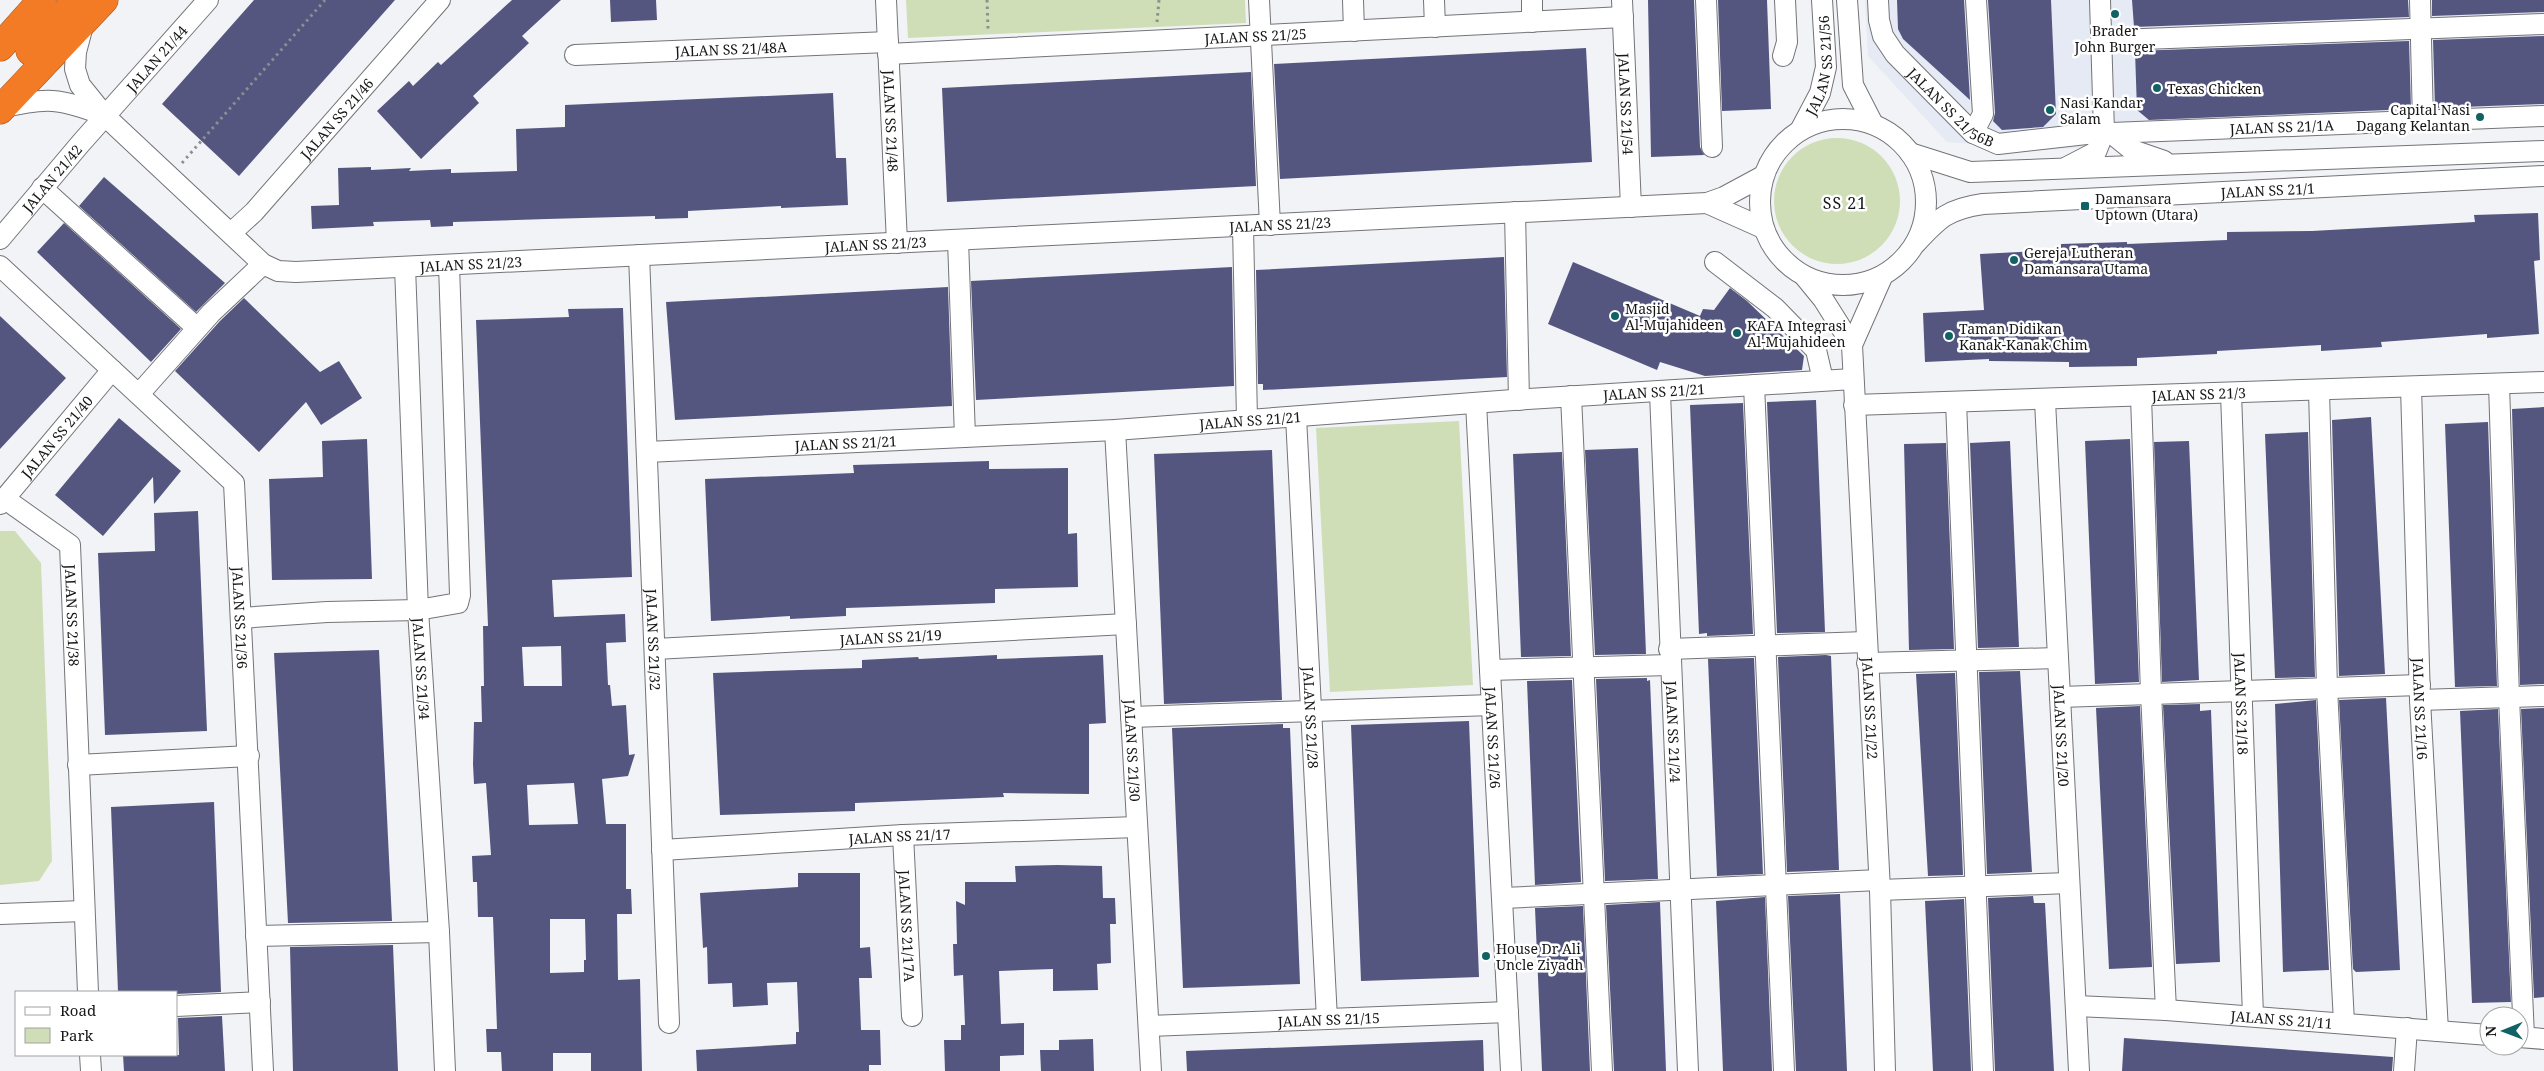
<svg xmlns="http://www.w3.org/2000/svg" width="2544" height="1071" viewBox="0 0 2544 1071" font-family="'Noto Serif',serif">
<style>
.built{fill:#e6eaf5}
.green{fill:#cfdeb7}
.building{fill:#555680;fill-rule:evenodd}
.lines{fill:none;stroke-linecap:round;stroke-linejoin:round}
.minor-casing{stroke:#737478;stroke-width:22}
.highway-casing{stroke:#a65821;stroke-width:29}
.path{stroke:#8d8e90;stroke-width:3;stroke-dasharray:2.5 4;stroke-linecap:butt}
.minor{stroke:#fff;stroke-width:20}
.highway{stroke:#f47b26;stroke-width:28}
.poi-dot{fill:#116265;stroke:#fff;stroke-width:2}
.labels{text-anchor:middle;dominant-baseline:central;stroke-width:5;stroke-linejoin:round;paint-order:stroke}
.poi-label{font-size:14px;fill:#161617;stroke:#fff;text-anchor:start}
.street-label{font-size:14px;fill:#161617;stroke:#fff}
.quarter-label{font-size:16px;letter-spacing:1px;fill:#161617;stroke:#fff}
</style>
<rect width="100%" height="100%" fill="#f1f3f6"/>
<!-- built -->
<path class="built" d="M1865 0H2544V113L2048 150 1947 142 1868 56Z"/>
<!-- green -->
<path class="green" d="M906 0H1245L1246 23 908 38Z
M1774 201a63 63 0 1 1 126 0a63 63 0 1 1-126 0Z
M1459 421 1473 685 1330 692 1316 428Z
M0 531H15L41 563 52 861 39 881 0 885Z"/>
<!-- building -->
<path class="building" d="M254 0H395L239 176 162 104Z
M512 0H561L522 36 529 43 473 96 479 103 421 159 377 111 409 81 413 86 438 62 441 65Z
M610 0H656L657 20 611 22Z
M1648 0H1694L1700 147 1704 155 1651 157Z
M1718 0H1767L1771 109 1722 111Z
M1897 0H1964L1970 100 1903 39 1898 29Z
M1988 0H2051L2056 114 2043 127 2002 130 1993 121 1995 113Z
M2132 0H2408L2409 17 2134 27Z
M2432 0H2544V12L2432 16Z
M2544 36V104L2435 108 2433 40Z
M2409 41 2411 109 2149 120 2137 110 2135 51Z
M1586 48 1592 162 1280 179 1274 64Z
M1251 72 1256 186 947 202 942 88Z
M833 93 836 158H846L848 205 781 208V206L688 211V218L655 219V216L547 219 453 222V226L431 227 430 220 373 222 374 226 312 229 311 206 339 205 338 168 371 167V170L411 168 409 171 451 169V173L517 171 516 129 565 127V105Z
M104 177 225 283 196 312 79 206Z
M2538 213 2540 260 2534 261 2539 334 2487 338V334L2381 342 2382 347 2321 351V345L2217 351V354L2137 358V366L2069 367V362L1989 361V359L1925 362 1923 313 1984 310 1980 254 2061 250V244L2127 242V244L2227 240V232L2312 231 2475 222 2474 215Z
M64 223 181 329 151 362 37 252Z
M1504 257 1507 377 1263 390V384H1258L1256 270Z
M1573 262 1700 316 1703 309 1714 310 1730 288 1747 301 1804 356 1802 370 1705 376 1660 362 1657 370 1548 324Z
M1232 267 1234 386 976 400 971 281Z
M948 287 952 406 675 420 666 302Z
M244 298 320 372 339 361 362 398 321 425 306 402 259 452 175 371 220 321Z
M623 308 632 577 552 580 554 617 625 614 626 642 606 643 608 685H610L612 706 626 705 629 755 635 754 628 776 602 779 606 824H626V889H631L632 914H617L618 980 640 979 642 1071H591V1053H553V1071H502L501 1052H487L486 1029H497L493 917H478L477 882H473L472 856 491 855 486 783 474 784 473 764 474 722H482L481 686H484L483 626H488L476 320 569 317 568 309ZM561 646 562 686H524L522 647ZM574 783 578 824 529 825 527 785ZM550 919H585L586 960H584V972L550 973Z
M0 316 66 378 0 449Z
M1816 400 1825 632 1777 633 1767 402Z
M1743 403 1753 634 1707 636V633L1699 634 1690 405Z
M2544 407V684L2520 685 2512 409Z
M2371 417 2385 674 2339 676 2332 420Z
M119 418 181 471 154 504 153 477 103 536 55 495Z
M2488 422 2497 686 2455 687 2445 424Z
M2308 432 2315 677 2275 678 2265 434Z
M367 439 372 579 272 580 269 479 323 477 322 441Z
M2130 439 2139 682 2095 684 2085 441Z
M2010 441 2019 647 1978 648 1970 443Z
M2189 441 2199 680 2162 682 2154 442Z
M1946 443 1954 649 1909 650 1904 444Z
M1638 448 1646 654 1595 655 1585 450Z
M1272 450 1282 700 1164 704 1154 454Z
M1562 452 1571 656 1521 657 1513 454Z
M989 461V469L1068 468V534L1077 533 1078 587 995 589V603L846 608V616L790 619V616L711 621 705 479 854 473 853 465Z
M198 511 207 731 105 735 98 553 155 551 154 513Z
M379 650 392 921 288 923 274 653Z
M997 655V659L1103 655 1106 723 1089 724V794L1003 793 1004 797 855 803V811L720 815 713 673 862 668V660L918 657 919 659Z
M1826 655 1831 656 1839 870 1787 872 1778 657Z
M1754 658 1763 874 1717 876 1708 659Z
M2020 671 2032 872 1987 874 1979 672Z
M1955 673 1963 875 1928 876 1916 674Z
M1647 678V681L1650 680 1658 879 1605 881 1596 679Z
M1572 680 1581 882 1535 885 1527 681Z
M2386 698 2400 970 2356 972 2353 969 2339 700Z
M2316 700 2329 970 2283 972 2275 704Z
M2200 704V711L2211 710 2220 962 2176 964 2163 705Z
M2140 706 2152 967 2109 969 2096 708Z
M2544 708V997L2534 998 2521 709Z
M2498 709 2511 1002 2472 1003 2460 711Z
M1469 721 1479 977 1361 981 1351 725Z
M1283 724V728H1290L1300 984 1183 988 1172 728Z
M214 802 221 992 176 994V992H118L111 807Z
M1057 865 1102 866 1103 898H1115L1116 924H1110L1111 963 1097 964 1098 990 1053 991V969L999 971 1001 1024 1024 1023V1055L1000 1056V1071H945L944 1040H961V1025H965L963 975 954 976 953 944H957L956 901 965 905V882H1016L1015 866Z
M798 873H860V948L870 947 872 978H859L861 1030H880L881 1065H869V1071H697L696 1050 796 1044V1032H799L797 982 767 983 768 1005 733 1007 732 983 708 984 707 947 703 948 700 893 798 887Z
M1840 894 1847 1071H1796L1788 896Z
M2033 896 2034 903H2045L2054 1071H1995L1988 898Z
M1765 897 1772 1071H1723L1716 901Z
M1964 899 1971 1071H1933L1925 901Z
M1660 902 1666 1071H1614L1606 905Z
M1583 906 1590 1071H1542L1535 908Z
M393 945 398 1071H293L290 947Z
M222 1016 225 1071H124L123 1055H179L178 1018Z
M2124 1038 2393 1057 2392 1071H2122Z
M1093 1039 1094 1071H1041L1040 1050H1059V1040Z
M1483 1040 1484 1071H1187L1186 1051Z"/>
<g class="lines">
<defs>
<g id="minor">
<path id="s1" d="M886 0 897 243"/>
<path d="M1259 0 1270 225"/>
<path d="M1353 0 1354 31"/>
<path d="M1434 0 1435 27"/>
<path d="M1532 0V22"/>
<path id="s2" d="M1622 0 1631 207"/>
<path d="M1706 0 1712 147"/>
<path d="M1847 0 1853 85 1873 124"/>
<path id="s3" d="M1878 0 1879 20 1883 36 1895 54 1973 133 1998 144 2104 132"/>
<path d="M2420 0 2423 122"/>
<path id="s4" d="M84 22 76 52 75 69 80 85 105 116 263 264 278 271 296 272 1707 203 1724 197 1763 176"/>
<path d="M2117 40 2544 24"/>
<path id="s5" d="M888 54 1623 17"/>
<path id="s6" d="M575 55 888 42"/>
<path d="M1783 56 1787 42 1785 0"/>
<path d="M2 108C45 97 61 98 103 115"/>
<circle cx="1843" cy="202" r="83"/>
<path id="s7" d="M1801 129 1820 93 1826 67 1822 0"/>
<path d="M1973 133 1983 114 1976 0"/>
<path id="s8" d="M2111 133 2544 116"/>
<path d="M2111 133 2132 150 2164 161"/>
<path d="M1910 153 1970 172 2544 151"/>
<path d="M2067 167 2096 152 2104 132 2100 0"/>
<path d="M42 188 197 328"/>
<path d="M1707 203 1763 228"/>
<path d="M1515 212 1519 400"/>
<path d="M1243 226 1247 420"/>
<path id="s9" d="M231 233 254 212 440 0"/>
<path id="s10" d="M0 239 81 143 208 0"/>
<path d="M958 240 965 437"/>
<path id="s11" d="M1916 243C1939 218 1948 209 1983 204L2544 176"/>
<path id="s12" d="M639 255 669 1023"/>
<path d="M1715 262 1775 308 1816 350 1823 380"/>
<path id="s13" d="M0 266 234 483 263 1071"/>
<path id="s14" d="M405 267 418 610 439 932 445 1071"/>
<path d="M1805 277 1823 299 1852 345"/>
<path id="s15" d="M1882 277 1852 345 1880 890 1885 1071"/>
<path d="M2499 384 2509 697 2524 1037"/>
<path d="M1754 385 1784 1071"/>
<path id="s16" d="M2411 387 2420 700 2438 1031"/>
<path d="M2319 390 2327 688 2344 1023"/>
<path id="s17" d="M1660 393 1688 1071"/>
<path id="s18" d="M2231 393 2253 1016"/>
<path d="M139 394 211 313 263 264"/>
<path d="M1571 396 1602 1071"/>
<path d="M2141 396 2151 693 2166 1010"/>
<path id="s19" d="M2045 401 2079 1071"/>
<path d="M1956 402 1983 1071"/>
<path id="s20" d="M1476 403 1511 1071"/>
<path id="s21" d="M1854 405 2544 382"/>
<path id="s22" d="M1296 417 1327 1019"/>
<path id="s23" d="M1115 430 1151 1071"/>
<path id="s24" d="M647 452 1115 430 1513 400 1853 379"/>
<path id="s25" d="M5 499 70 545 88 992"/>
<path id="s26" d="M0 504 112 370"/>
<path d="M241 618 327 612 418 610 458 603 460 595 449 265"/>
<path id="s27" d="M655 649 1126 624"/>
<path d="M1669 649 1866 642"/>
<path d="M1867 663 2058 658"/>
<path d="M1490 670 1670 665"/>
<path d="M2060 697 2420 685"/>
<path d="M2420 700 2544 696"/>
<path d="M1131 717 1492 705"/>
<path d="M78 765 249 756"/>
<path id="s28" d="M903 835 912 1016"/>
<path id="s29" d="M662 850 903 835 1137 827"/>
<path d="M1880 890 2069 883"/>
<path d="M1503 898 1879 880"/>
<path d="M0 914 84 911"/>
<path d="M256 936 439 932"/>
<path d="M176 1006 260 1002"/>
<path id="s30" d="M2076 1006 2166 1010 2489 1035"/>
<path id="s31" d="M1149 1026 1508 1012"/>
<path d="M2519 1037 2544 1039"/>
<path d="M90 1055 91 1071"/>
<path d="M2404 1071 2407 1028"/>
</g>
<path id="highway" d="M0 47 42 0
M30 51 77 0
M0 110 104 0"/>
</defs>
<!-- minor casing -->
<use href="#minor" class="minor-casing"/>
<!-- highway casing -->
<use href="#highway" class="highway-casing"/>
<!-- path -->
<path class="path" d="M987 0 988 29
M1157 22 1159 0
M182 163 325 0"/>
<!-- minor -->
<use href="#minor" class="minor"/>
<!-- highway -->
<use href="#highway" class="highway"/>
</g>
<!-- markers -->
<g class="poi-dot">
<circle cx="2115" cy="14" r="5"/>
<circle cx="2157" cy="88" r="5"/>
<circle cx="2050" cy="110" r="5"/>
<circle cx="2480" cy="117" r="5"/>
<rect x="2080" y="201" width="10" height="10" rx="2.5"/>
<circle cx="2014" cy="260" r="5"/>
<circle cx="1615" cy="316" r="5"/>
<circle cx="1737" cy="333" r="5"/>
<circle cx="1949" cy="336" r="5"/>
<circle cx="1486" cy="956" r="5"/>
</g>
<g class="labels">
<!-- poi labels -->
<g class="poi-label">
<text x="2115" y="30" text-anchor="middle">Brader<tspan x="2115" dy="16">John Burger</tspan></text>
<text x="2167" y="88">Texas Chicken</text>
<text x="2060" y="102">Nasi Kandar<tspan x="2060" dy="16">Salam</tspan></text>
<text x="2470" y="109" text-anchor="end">Capital Nasi<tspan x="2470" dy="16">Dagang Kelantan</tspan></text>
<text x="2095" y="198">Damansara<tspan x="2095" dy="16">Uptown (Utara)</tspan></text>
<text x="2024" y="252">Gereja Lutheran<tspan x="2024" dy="16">Damansara Utama</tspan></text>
<text x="1625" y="308">Masjid<tspan x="1625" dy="16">Al-Mujahideen</tspan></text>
<text x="1747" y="325">KAFA Integrasi<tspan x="1747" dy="16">Al-Mujahideen</tspan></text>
<text x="1959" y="328">Taman Didikan<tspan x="1959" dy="16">Kanak-Kanak Chim</tspan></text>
<text x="1496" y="948">House Dr Ali<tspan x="1496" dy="16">Uncle Ziyadh</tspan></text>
</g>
<!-- street labels -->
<g class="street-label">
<text stroke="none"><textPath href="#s5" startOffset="368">JALAN SS 21/25</textPath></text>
<text stroke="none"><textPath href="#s6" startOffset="156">JALAN SS 21/48A</textPath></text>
<text stroke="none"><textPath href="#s10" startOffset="239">JALAN 21/44</textPath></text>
<text stroke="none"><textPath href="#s7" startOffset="68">JALAN SS 21/56</textPath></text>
<text stroke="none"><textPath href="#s2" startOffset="104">JALAN SS 21/54</textPath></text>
<text stroke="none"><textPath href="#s3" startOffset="136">JALAN SS 21/56B</textPath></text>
<text stroke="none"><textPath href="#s9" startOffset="156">JALAN SS 21/46</textPath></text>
<text stroke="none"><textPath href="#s1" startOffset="121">JALAN SS 21/48</textPath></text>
<text stroke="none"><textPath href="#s8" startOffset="171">JALAN SS 21/1A</textPath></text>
<text stroke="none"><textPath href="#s10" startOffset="80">JALAN 21/42</textPath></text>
<text stroke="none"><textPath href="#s11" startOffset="365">JALAN SS 21/1</textPath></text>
<text stroke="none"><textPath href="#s4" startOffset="1341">JALAN SS 21/23</textPath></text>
<text stroke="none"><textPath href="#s4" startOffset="936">JALAN SS 21/23</textPath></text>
<text stroke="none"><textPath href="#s4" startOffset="531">JALAN SS 21/23</textPath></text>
<text stroke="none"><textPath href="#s24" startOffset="1009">JALAN SS 21/21</textPath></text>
<text stroke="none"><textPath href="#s21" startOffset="345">JALAN SS 21/3</textPath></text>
<text stroke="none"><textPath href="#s24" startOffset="604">JALAN SS 21/21</textPath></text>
<text stroke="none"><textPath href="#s26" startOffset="88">JALAN SS 21/40</textPath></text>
<text stroke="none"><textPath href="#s24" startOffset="199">JALAN SS 21/21</textPath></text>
<text stroke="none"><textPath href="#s25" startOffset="150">JALAN SS 21/38</textPath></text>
<text stroke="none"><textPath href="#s13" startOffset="454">JALAN SS 21/36</textPath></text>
<text stroke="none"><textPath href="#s27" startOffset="236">JALAN SS 21/19</textPath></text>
<text stroke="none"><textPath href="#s12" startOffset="385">JALAN SS 21/32</textPath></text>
<text stroke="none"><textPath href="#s14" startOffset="402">JALAN SS 21/34</textPath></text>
<text stroke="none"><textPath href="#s18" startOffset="311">JALAN SS 21/18</textPath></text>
<text stroke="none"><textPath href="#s15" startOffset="438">JALAN SS 21/22</textPath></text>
<text stroke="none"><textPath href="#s16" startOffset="322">JALAN SS 21/16</textPath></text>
<text stroke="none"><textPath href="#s22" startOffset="301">JALAN SS 21/28</textPath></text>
<text stroke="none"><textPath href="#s17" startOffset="339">JALAN SS 21/24</textPath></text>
<text stroke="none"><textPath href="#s19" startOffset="335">JALAN SS 21/20</textPath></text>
<text stroke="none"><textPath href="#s20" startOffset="335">JALAN SS 21/26</textPath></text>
<text stroke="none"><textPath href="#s23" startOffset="321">JALAN SS 21/30</textPath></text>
<text stroke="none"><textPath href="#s29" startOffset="238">JALAN SS 21/17</textPath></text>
<text stroke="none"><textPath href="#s28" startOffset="91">JALAN SS 21/17A</textPath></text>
<text stroke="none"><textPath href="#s31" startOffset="180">JALAN SS 21/15</textPath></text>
<text stroke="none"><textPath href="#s30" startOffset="206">JALAN SS 21/11</textPath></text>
</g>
<!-- quarter labels -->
<g class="quarter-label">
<text x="1845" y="203">SS 21</text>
</g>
</g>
<!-- legend -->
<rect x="15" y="991" width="162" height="65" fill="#ffffff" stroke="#a2a2a2"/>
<rect x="25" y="1007" width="25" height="8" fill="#ffffff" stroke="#a2a2a2"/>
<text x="60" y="1016" font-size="15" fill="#161617">Road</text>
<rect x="25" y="1028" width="25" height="15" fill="#cfdeb7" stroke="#a2a2a2"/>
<text x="60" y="1041" font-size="15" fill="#161617">Park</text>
<!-- north arrow -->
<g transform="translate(2504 1031) rotate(269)"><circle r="24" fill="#ffffff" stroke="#a2a2a2"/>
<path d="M0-4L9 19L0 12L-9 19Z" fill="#116265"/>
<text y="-8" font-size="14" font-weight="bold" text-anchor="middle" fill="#161617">N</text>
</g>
</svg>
